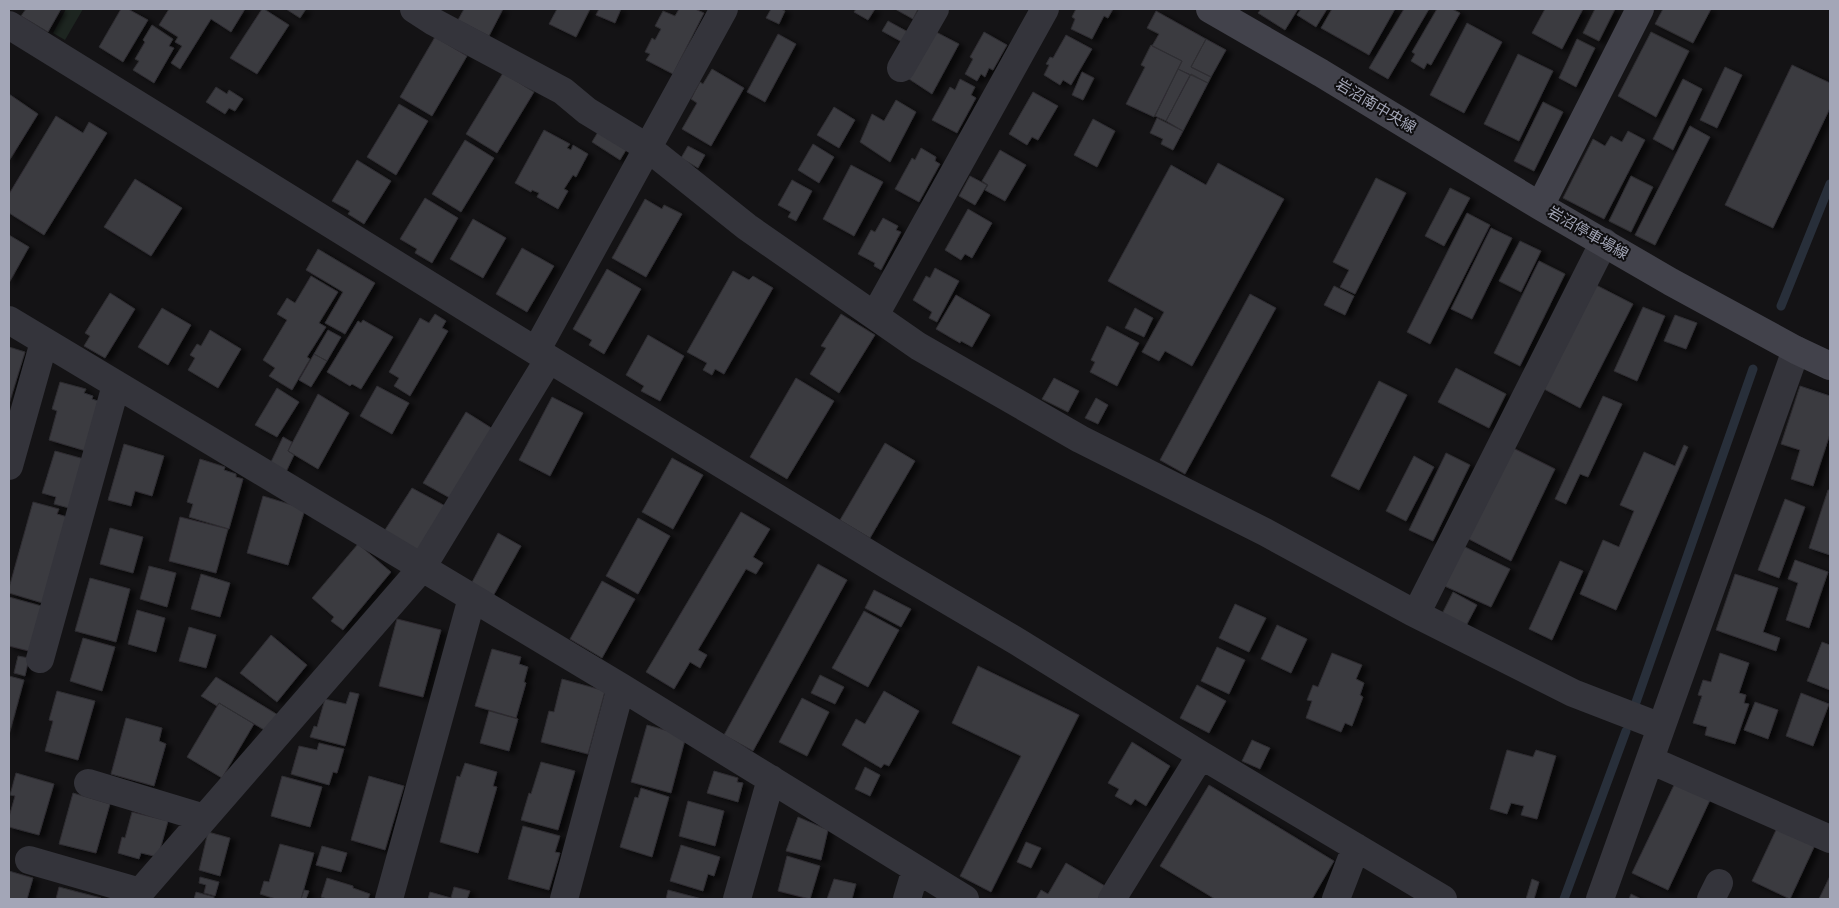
<svg xmlns="http://www.w3.org/2000/svg" width="1839" height="908" viewBox="0 0 1839 908" font-family="Signika,'Noto Sans JP',sans-serif">
<style>
.green{fill:#1d2520}
.lines{fill:none;stroke-linecap:round;stroke-linejoin:round}
.stream{stroke:#282f3a;stroke-width:9}
.building{fill:#3b3a40;stroke:#2e2d31;filter:url(#shadow)}
.street{stroke:#34343b;stroke-width:28}
.secondary{stroke:#42424b;stroke-width:28}
.labels{text-anchor:middle;dominant-baseline:central;stroke-width:4;stroke-linejoin:round;paint-order:stroke}
.street-label{font-size:15px;fill:#a3a6b7;stroke:#0f0e10}
</style>
<defs>
<filter id="shadow"><feDropShadow dx="5.5" dy="3" stdDeviation="2.5" flood-color="#0009"/></filter>
</defs>
<rect width="100%" height="100%" fill="#141315"/>
<!-- green -->
<path class="green" d="M66 9H83L65 40 53 33Z"/>
<g class="lines">
<!-- stream -->
<path class="stream" d="M1781 306 1830 184
M1635 705 1753 369
M1564 899 1626 731"/>
</g>
<!-- building -->
<path class="building" d="M26 9H61L48 32 21 16Z
M121 9H128L148 20 123 62 99 47Z
M169 9H245L231 32 211 19 180 69 171 63 182 46 175 42 178 37 159 25Z
M262 9H264L289 25 257 74 230 58Z
M286 9H306L300 18Z
M464 9H503L489 36 458 20Z
M557 9H590L576 37 549 24Z
M599 9H621L615 23 596 15Z
M679 9H695L704 13 673 74 646 60 650 54 645 52 652 38 655 40 661 29 655 26 663 11 675 16Z
M771 9H781L785 11 779 24 766 18Z
M856 9H875L868 20 854 12Z
M895 9H918L913 19Z
M1076 9H1113L1108 18 1104 16 1092 39 1071 29 1075 19 1072 17Z
M1261 9H1298L1285 30 1258 13Z
M1301 9H1327L1316 27 1297 15Z
M1332 9H1395L1369 55 1321 28Z
M1404 9H1429L1388 79 1369 68Z
M1437 9H1452L1460 13 1431 65 1427 63 1424 69 1411 61 1415 54 1412 52Z
M1545 9H1583L1562 49 1532 33Z
M1595 9H1615L1599 41 1583 33Z
M1663 9H1711L1693 43 1655 24Z
M1156 11 1206 39 1191 67 1211 77 1208 83 1178 69 1182 61 1152 46 1159 34 1147 28Z
M888 21 908 32 902 42 882 31Z
M1467 23 1502 42 1464 113 1430 95Z
M152 25 173 39 169 46 174 48 154 83 133 70 139 61 135 59 145 42 143 40Z
M936 32 959 44 932 94 909 79Z
M984 32 1007 45 993 70 989 68 985 77 981 74 977 81 965 74 973 59 970 57Z
M1651 32 1689 51 1656 117 1618 96Z
M778 34 796 44 765 102 747 92Z
M1066 35 1092 49 1071 85 1063 80 1060 85 1044 75 1049 65 1046 64 1050 57 1053 58Z
M435 37 467 56 432 116 400 97Z
M1206 39 1226 50 1211 77 1191 67Z
M1577 39 1595 48 1576 87 1559 78Z
M1151 45 1182 61 1154 117 1126 104 1145 67 1141 65Z
M1518 54 1553 71 1519 141 1484 124Z
M1792 65 1830 83V108L1773 228 1725 205Z
M1725 67 1742 75 1717 128 1700 120Z
M712 69 744 88 711 146 682 129 697 103 691 99 700 82 703 84Z
M1178 69 1190 75 1166 121 1155 116Z
M1082 72 1094 78 1083 100 1072 95Z
M503 73 534 92 497 153 466 134Z
M1191 74 1208 83 1183 131 1166 121Z
M960 79 975 87 971 95 976 98 957 133 932 120 950 87 955 90Z
M1683 79 1702 89 1673 150 1653 139Z
M216 87 227 94 229 90 243 99 235 111 229 108 225 114 206 102Z
M1033 92 1058 106 1038 140 1032 137 1027 145 1009 134Z
M9 94 38 114 9 161Z
M896 100 916 112 890 162 860 142 872 114 884 121Z
M1543 102 1563 112 1534 171 1514 161Z
M399 104 428 121 396 175 367 157Z
M834 107 855 120 839 148 817 135Z
M56 116 83 133 89 122 107 133 44 235 9 213V194Z
M1157 118 1183 131 1173 150 1161 144 1163 139 1150 133Z
M1093 119 1115 131 1097 167 1074 155Z
M1690 126 1710 137 1655 245 1635 235Z
M544 130 570 144 567 148 571 150 573 145 588 154 576 177 573 175 564 189 568 191 558 209 537 197 539 193 532 190 531 192 515 183Z
M1628 131 1645 140 1604 219 1563 198 1593 139 1605 146 1611 136 1622 142Z
M598 132 626 150 620 160 592 142Z
M465 140 494 158 461 212 432 194Z
M813 144 834 157 819 183 798 170Z
M688 146 705 155 698 168 681 158Z
M921 148 936 157 935 161 940 164 919 202 895 189 912 158 915 160Z
M1000 150 1026 165 1005 201 985 190 988 185 982 181Z
M357 160 391 181 364 224 348 214 350 211 332 201Z
M1218 163 1284 199 1192 366 1165 351 1159 361 1142 352 1164 312 1108 281 1171 165 1206 185Z
M851 165 883 182 854 236 823 219Z
M970 176 987 185 975 205 959 196Z
M1631 176 1653 187 1631 232 1609 221Z
M1376 178 1406 193 1355 294 1340 287 1349 270 1333 262Z
M135 179 182 208 151 256 104 227Z
M792 180 812 191 796 221 788 217 791 212 778 205Z
M1450 188 1470 198 1444 246 1425 236Z
M425 198 458 218 432 263 415 253 417 249 400 239Z
M645 199 662 209 664 205 682 214 646 277 612 258Z
M968 209 992 223 972 258 965 254 961 260 945 250Z
M1467 213 1490 225 1430 344 1407 332Z
M883 218 898 226 896 230 901 232 881 270 874 266 875 263 858 254 871 230 875 232Z
M473 219 506 238 483 278 450 259Z
M1491 228 1512 238 1472 319 1451 309Z
M9 235 29 247 9 283Z
M1520 241 1541 251 1521 292 1499 281Z
M522 248 554 266 527 312 496 294Z
M318 249 375 283 345 334 325 323 343 292 306 270Z
M1539 261 1565 274 1520 366 1494 353Z
M935 268 959 281 937 322 929 318 932 312 913 300 926 276 930 278Z
M607 269 641 289 604 354 589 345 592 340 573 329Z
M733 271 749 280 753 276 773 288 724 374 715 369 712 375 703 370 707 363 687 352Z
M311 276 338 292 319 323 326 327 307 357 310 359 292 390 269 376 275 368 263 360 287 320 277 314 287 298 295 303Z
M1596 285 1633 304 1580 408 1544 389Z
M1334 286 1354 296 1345 315 1324 305Z
M110 293 135 309 105 358 84 346 90 336 85 333Z
M1250 294 1276 308 1185 474 1160 460Z
M956 295 990 315 972 347 961 341 960 343 936 329Z
M1643 307 1665 316 1637 381 1614 371Z
M162 308 191 325 168 365 138 347Z
M1135 308 1153 318 1144 337 1125 328Z
M435 314 446 321 442 328 448 331 410 396 394 386 399 378 389 372 420 318 429 323Z
M841 314 875 335 839 393 810 374 826 348 821 346Z
M1675 315 1697 323 1686 349 1664 341Z
M363 320 393 337 361 389 352 384 350 386 327 372 358 321 361 323Z
M1107 326 1139 343 1117 386 1090 372 1095 362 1091 360Z
M210 330 241 349 218 388 188 370 195 358 190 355 197 344 201 346Z
M328 330 341 337 327 361 314 354Z
M648 335 684 356 660 401 641 391 644 386 626 375Z
M9 347 25 352 9 404Z
M314 354 327 361 311 387 299 380Z
M1456 368 1506 394 1489 428 1438 402Z
M796 378 834 401 787 479 750 457Z
M1054 378 1079 391 1068 412 1042 399Z
M1379 381 1407 395 1359 490 1331 476Z
M60 382 86 389 84 393 93 396 92 399 98 401 86 451 49 440 57 411 52 409Z
M377 386 409 403 392 434 360 416Z
M1800 386 1830 396V434L1813 486 1791 479 1800 450 1781 444Z
M277 388 299 402 277 437 255 425Z
M318 394 349 413 318 469 288 451Z
M1603 396 1622 404 1588 477 1580 474 1566 504 1555 499Z
M552 397 583 413 550 476 519 460Z
M1096 398 1108 405 1098 424 1085 418Z
M466 412 493 429 450 498 423 483Z
M283 437 292 442 288 451 294 455 286 472 270 464Z
M885 443 915 461 870 538 840 520Z
M124 444 164 456 152 496 135 491 131 506 108 500Z
M1684 445 1688 447 1616 610 1580 594 1603 540 1619 547 1634 511 1620 505 1644 452 1675 466Z
M1509 446 1555 469 1511 561 1465 537Z
M55 451 84 459 69 508 54 504 56 497 42 493Z
M1446 453 1470 465 1433 541 1409 530Z
M1414 456 1434 467 1406 521 1386 511Z
M672 458 703 475 673 529 642 512Z
M200 459 225 467 224 470 236 474V477L243 479 229 529 189 517 193 504 187 502Z
M412 488 449 508 421 556 383 533Z
M1828 490H1830V555L1809 548Z
M263 496 305 509 288 565 247 553Z
M1785 499 1805 507 1779 578 1758 570Z
M33 502 59 509 57 514 71 518 46 604 9 593V588Z
M741 512 770 529 753 557 763 563 756 574 746 569 698 650 707 655 700 668 690 662 674 689 646 672Z
M180 517 228 529 216 573 169 561Z
M638 518 670 536 638 594 606 576Z
M110 528 143 537 133 573 100 564Z
M498 533 521 546 492 598 470 586Z
M358 544 391 572 343 630 331 621 334 617 312 598Z
M1459 544 1510 569 1491 607 1440 584Z
M1795 560 1828 572 1809 628 1786 620 1798 583 1788 579Z
M1560 561 1583 571 1552 640 1529 629Z
M818 564 847 580 753 751 724 735Z
M149 566 176 573 167 607 140 599Z
M201 574 230 583 220 617 191 609Z
M1735 574 1778 588 1763 632 1780 638 1776 651 1716 630Z
M90 578 130 589 116 642 75 631Z
M602 581 635 599 602 658 570 639Z
M874 590 911 609 901 627 865 608Z
M1453 592 1477 605 1466 626 1442 614Z
M9 597 45 607 33 652 9 646Z
M1235 604 1266 618 1249 652 1219 638Z
M137 610 165 618 156 652 128 644Z
M864 611 899 630 868 687 832 668Z
M397 619 441 630 423 697 379 686Z
M1277 625 1307 639 1291 673 1261 659Z
M189 627 216 635 206 668 179 661Z
M271 635 307 665 277 702 240 673Z
M83 638 115 647 102 691 70 681Z
M1822 642 1830 645V690L1807 681Z
M1217 647 1245 660 1229 694 1201 681Z
M492 649 521 657 519 664 528 667 524 682 526 683 516 718 475 706Z
M1332 653 1362 665 1356 679 1364 683 1360 695 1363 697 1352 726 1345 723 1341 732 1306 718 1312 701 1307 700 1313 685 1318 687Z
M1720 653 1749 663 1739 693 1746 695 1744 703 1749 704 1735 744 1705 735 1707 727 1693 723 1702 696 1698 695 1703 680 1711 682Z
M18 656 29 658 25 676 14 673Z
M978 666 1079 715 991 892 960 876 1021 756 952 723Z
M820 675 844 687 835 704 811 693Z
M9 676 24 680 9 735Z
M216 677 278 715 266 731 219 703 217 706 201 696Z
M562 679 605 691 588 754 541 742 549 711 554 712Z
M1197 685 1226 701 1209 733 1180 718Z
M57 691 95 701 78 760 45 751 53 721 49 720Z
M884 691 919 711 889 766 884 764 881 768 842 745 856 719 865 724Z
M350 692 359 694 345 746 310 737 314 726 317 727 325 699 346 704Z
M1801 693 1829 704 1813 746 1786 736Z
M802 698 829 712 807 756 779 742Z
M1755 702 1778 710 1768 739 1744 730Z
M219 703 254 724 222 778 187 757Z
M489 711 518 719 509 751 480 743Z
M126 718 162 728 159 741 166 744 154 786 111 774Z
M647 725 686 736 671 793 631 782Z
M1252 740 1270 748 1260 769 1242 761Z
M1132 742 1170 766 1146 806 1135 799 1131 805 1115 796 1119 789 1108 783Z
M319 743 344 749 337 773 333 772 329 785 291 774 299 746 317 750Z
M1507 750 1533 757 1536 750 1556 756 1537 819 1521 815 1524 806 1511 803 1507 814 1490 809Z
M541 762 575 771 558 830 521 820 529 793 531 794Z
M465 763 497 772 493 786 497 787 478 853 440 842 457 776 460 777Z
M865 767 880 775 870 796 855 789Z
M714 771 738 778 737 782 743 783 738 802 707 793Z
M16 773 54 784 39 835 9 827V817L15 796 10 795Z
M282 776 322 787 310 827 271 816Z
M369 776 404 786 385 850 351 840Z
M1675 783 1710 800 1668 890 1632 873Z
M1209 785 1334 861 1312 899H1215L1160 866Z
M641 788 669 797 652 857 620 847 635 797 638 798Z
M73 793 110 804 96 853 59 844Z
M688 801 724 811 715 846 679 836Z
M132 812 168 821 158 857 141 853 139 859 118 853 122 837 125 838Z
M798 817 828 830 821 860 786 851Z
M523 826 560 836 555 852 560 853 549 890 508 879Z
M1777 828 1815 845 1790 899 1752 881Z
M208 832 230 838 220 876 199 870Z
M1026 842 1041 848 1031 868 1017 862Z
M280 844 314 853 301 899H276L260 894 264 881 269 882Z
M681 845 720 857 714 876 708 874 703 891 670 881Z
M322 846 347 853 341 872 316 865Z
M787 856 820 866 810 899 778 891Z
M1066 863 1105 886 1098 899H1036L1041 890 1048 894Z
M9 871 33 878 27 899H9Z
M1830 876V899H1819Z
M200 877 219 882 215 896 204 893 206 885 199 883Z
M327 878 353 886V888L370 894 368 899H327L321 897Z
M834 879 856 884 852 899H827Z
M1532 879 1539 882 1534 899H1526Z
M59 887 101 898V899H56Z
M454 887 470 891 467 899H428L430 892 451 898Z
M304 890 309 891 306 899H301Z
M668 890 702 899H666Z
M196 892 214 897 213 899H194Z
M1631 894 1641 899H1629Z"/>
<g class="lines">
<!-- street -->
<path class="street" d="M414 9 434 22 563 91 587 111 648 148 747 227 918 346 1080 439 1265 532 1412 612 1573 693 1661 727
M9 25 536 351 889 566 1018 642 1201 755 1443 899
M901 68 935 9
M875 315 1045 9
M9 320 621 687 965 899
M536 351 724 9
M9 466 44 342
M1416 614 1604 242
M40 659 116 385
M1650 760 1830 839
M88 783 204 818
M29 860 140 892
M134 899 421 569 549 359
M389 899 472 598
M564 899 621 687
M737 899 771 779
M907 899 916 869
M1112 899 1201 755
M1336 899 1356 847
M1600 899 1796 350
M1711 899 1719 883"/>
<!-- secondary -->
<path class="secondary" d="M1210 9 1321 73 1540 206 1671 282 1796 350 1830 366
M1540 206 1640 9"/>
</g>
<g class="labels">
<!-- street labels -->
<g class="street-label">
<text transform="translate(1376 106) rotate(31)">岩沼南中央線</text>
<text transform="translate(1588 233) rotate(30)">岩沼停車場線</text>
</g>
</g>
<!-- border -->
<rect width="1839" height="908" fill="none" stroke="#a3a6b7" stroke-width="20"/>
</svg>
